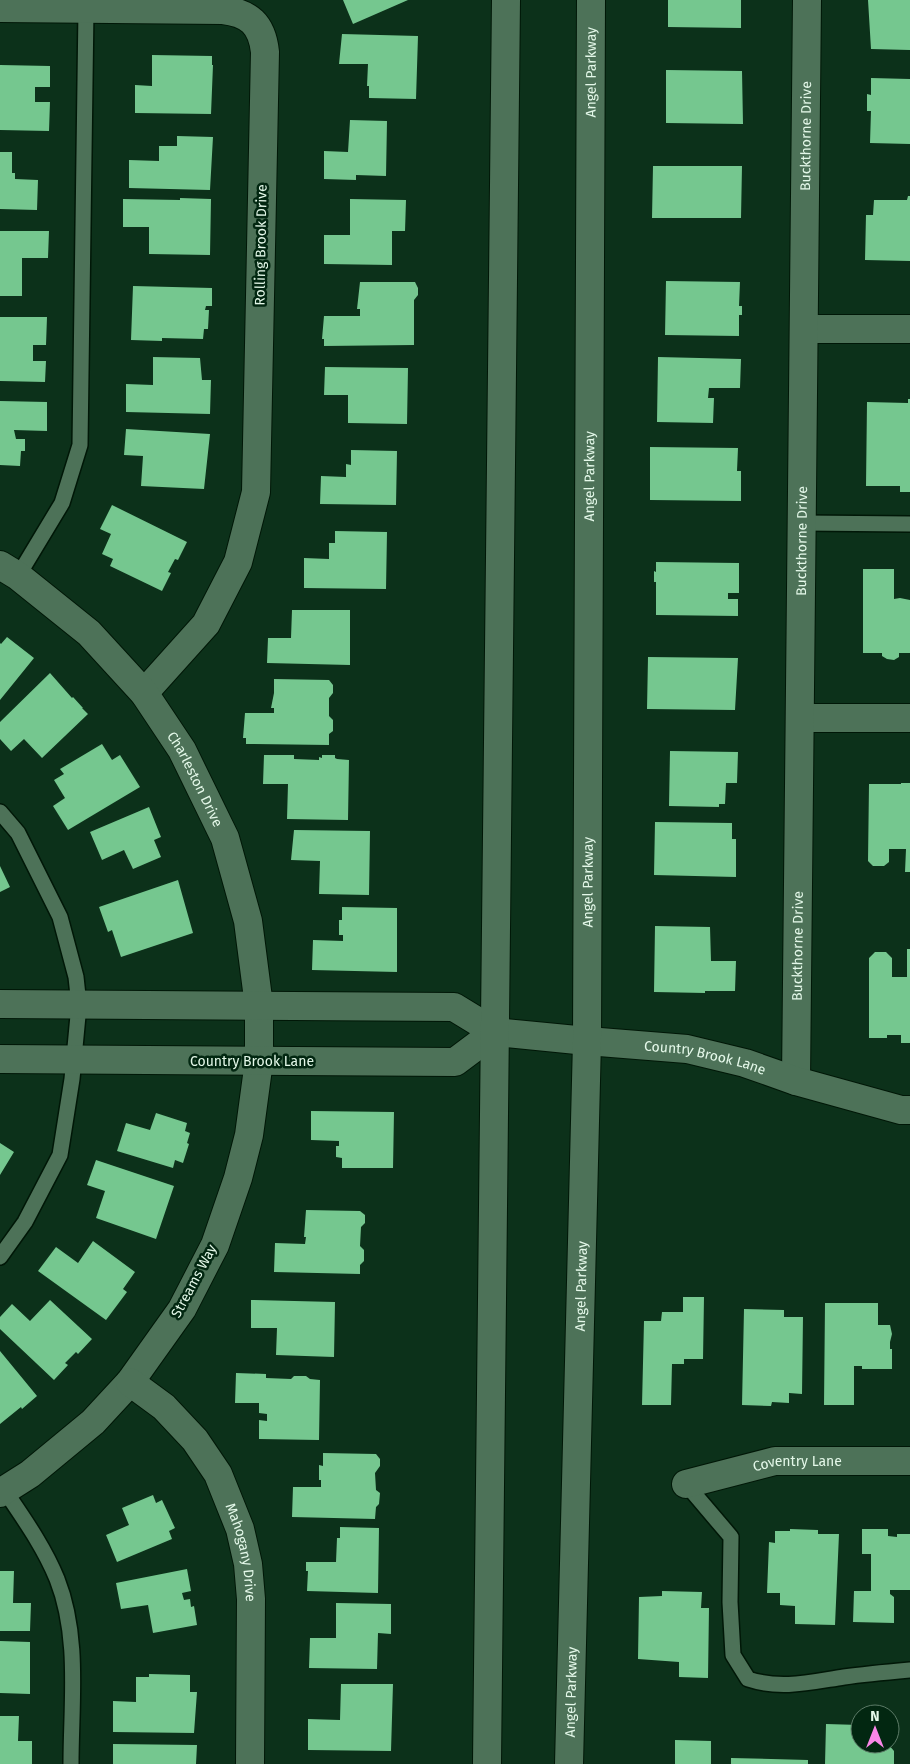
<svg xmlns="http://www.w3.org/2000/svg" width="910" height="1764" viewBox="0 0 910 1764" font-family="'Fira Sans',sans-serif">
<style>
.building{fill:#75c78f}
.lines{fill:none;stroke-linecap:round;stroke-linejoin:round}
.service-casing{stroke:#001707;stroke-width:18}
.minor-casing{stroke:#001707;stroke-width:30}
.tertiary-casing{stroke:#001707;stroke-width:30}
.secondary-casing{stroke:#001707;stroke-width:30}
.service{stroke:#4d7258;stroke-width:15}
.minor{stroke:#4d7258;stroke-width:28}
.tertiary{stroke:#4d7258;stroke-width:28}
.secondary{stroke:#4d7258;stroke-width:28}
.labels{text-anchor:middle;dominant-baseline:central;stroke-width:5;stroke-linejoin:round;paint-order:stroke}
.street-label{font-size:14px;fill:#e4f8e9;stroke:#022711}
</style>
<rect width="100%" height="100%" fill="#0c311a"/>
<!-- building -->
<path class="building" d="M343 0H408L353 24Z
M668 0H741V28L668 27Z
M868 0H910V50L871 49Z
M342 34 418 36 416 99 369 98V86H367L368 64H339Z
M152 55 212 56V65H213L211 114 135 113V85L152 86Z
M0 65 50 66V87H35V102H50L49 131 0 130Z
M666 70 742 71 743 124 666 123Z
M871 78 910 79V144L870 143 871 111H867V94L871 95Z
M350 120 387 121 386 176 356 175V180L324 179V151L348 152Z
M177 136 213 137 210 190 129 188V160L159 161V146H177Z
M0 152H12V173H15V179L38 180 37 210 0 209Z
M653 166H742L741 218H652Z
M908 196H910V261L865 260 866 215H873L874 200H907Z
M180 198 211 199 210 255 149 254V227H123V199L180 200Z
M350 199 406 200 405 231H392V265L324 264V235H350Z
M0 231H49L48 258H22V296H0Z
M666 281 740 282 739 306H742V315H739V336L665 335Z
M360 282H415L418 288V295L414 300V345L324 346V339H322L324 316H360V309H357Z
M133 286 212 288V306H206L205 310H209L208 329H204L203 339 162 338V341L131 340Z
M0 317H47L46 345H33V361H46L45 382 0 381Z
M153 357 200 358 202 380H211L210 414 126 412V384L153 385Z
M658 357 741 359 740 388H709L708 398H714L713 423 657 422Z
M325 367 408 368 407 424 348 423V395H324Z
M908 399H910V492H900V486H866L867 402 908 403Z
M0 401 47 402V431L14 430 16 439H25V451H21L20 466 0 465Z
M126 429 210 434 204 489 141 486 143 456 124 455Z
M650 447 738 448 737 471H741V501L650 500Z
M351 450 397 451 396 505 320 504 321 476 346 477V464L351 465Z
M112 505 187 542 178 560 175 559 168 572 171 573 162 591 110 566 113 559 102 554 111 534 100 529Z
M335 531 387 532 386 589 304 588V558L329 559V543H335Z
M656 562 739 563V593H728V599H738V616L656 615V582H654V571L656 572Z
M863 569H894V599L900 598 910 600V653H899V657L894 660 887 659 882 656V653H863Z
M292 610H350V665L267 663 268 638H291Z
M7 637 34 658 0 700V643L1 644Z
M648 657 738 658 735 710 647 709Z
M50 673 72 698 73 697 83 708H82L88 714 42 758 24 739 11 751 0 739V722Z
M274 679 329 680 333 685V693L329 698V716L333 720V731L329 734V745L246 744V738H243L245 713H274V708H271L274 693Z
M102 744 112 760 120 755 140 787 68 830 53 806 65 798 54 780 64 774 60 769Z
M670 751 738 752 737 783H726L725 804H719V807L669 806Z
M264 755H294V759L319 760V757L322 758V755H335V758L337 759 349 760 348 820 287 819 288 784H263Z
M901 783H910V872H905L906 849H889V862L884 866H873L868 861 869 784H901Z
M149 807 161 837 154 840 161 857 133 869 124 850 102 860 90 832Z
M655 822 732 823V839H736V877L654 875Z
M294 830 370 831 369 895 319 894 320 861 291 860Z
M0 866 10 887 0 892Z
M178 880 193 933 121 957 112 930 108 932 99 907Z
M342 907 397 908V972L312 970 313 940 343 941V935H339V920H342Z
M655 926 710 927 711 961H736L735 991H705V993L654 992Z
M907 949H910V1043H901V1035H887V1038H869V958L875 952H886L892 958V977H907Z
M311 1111 394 1112 393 1168H342V1158L336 1157V1146H339V1141L311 1140Z
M156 1113 187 1123 185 1131 190 1133 187 1143 189 1144 183 1163 175 1160 173 1168 117 1151 126 1123 150 1130Z
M0 1143 14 1152 0 1175Z
M96 1160 174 1186 156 1239 96 1218 105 1191 87 1185Z
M306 1210 360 1211 365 1215V1223L361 1227 360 1246 364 1250V1261L360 1265V1274L274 1272 275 1243 305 1244 306 1237H304Z
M93 1241 135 1272 123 1289 127 1292 106 1320 38 1271 56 1247 78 1263Z
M683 1297H704L703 1359H684V1364H672L671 1405H642L644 1321H661L662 1312H683Z
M50 1300 92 1339 78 1354 76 1352 65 1363 68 1365 54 1380 0 1329V1317L12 1304 30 1321Z
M251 1300 335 1302 334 1357 276 1355 277 1328H251Z
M825 1303H878V1325H890L892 1334 890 1342V1349H892V1369H862V1366H854V1405H824Z
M744 1309 784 1310V1317H803L802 1394 789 1393V1403L772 1402 771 1406 742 1405Z
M0 1351 37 1396 22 1409 21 1407 0 1424Z
M236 1373 266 1374V1378L291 1379 294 1376H306L310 1379 320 1380 319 1440 259 1439V1420L267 1421V1414L259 1413V1403H235Z
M323 1453 376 1454 380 1459V1466L375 1473 376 1490 380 1493 379 1504 376 1507 375 1519 292 1517 293 1487H321V1480H319V1465L323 1466Z
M153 1495 156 1503 162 1500 175 1528 169 1531 172 1539 117 1562 106 1535 129 1525 122 1508Z
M340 1527 379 1528 378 1593 307 1591 308 1571H306V1562H336L337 1538H340Z
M790 1529 818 1530V1534H839L835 1625 795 1624V1606L780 1605V1593H767L769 1542 775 1543V1531H790Z
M862 1529H888V1536L897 1537V1534H910V1590H890V1594L894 1597V1623L853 1622 854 1591H871V1554H862Z
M187 1569 191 1591 182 1593 184 1600 190 1599 191 1607 194 1606 197 1625 153 1633 148 1605 121 1609 116 1583Z
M0 1571H14L13 1603H31L30 1631H0Z
M662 1591 702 1592 701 1608H709L708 1678 679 1677V1662L638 1659 639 1597 662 1596Z
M336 1603 391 1604V1634L378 1633 377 1669 309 1668 310 1638H336Z
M0 1641 30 1642V1694L0 1693Z
M149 1674 190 1675V1692H197L194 1733 113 1732V1701L136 1702V1677H149Z
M341 1684H393L391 1751 308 1750V1719L340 1720Z
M0 1716H19L18 1741H32V1764H0Z
M826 1724 860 1725V1744H888L894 1751V1764H825Z
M675 1740 711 1741V1764H675Z
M113 1744 197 1745 196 1764H113Z
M731 1758 808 1760V1764H731Z"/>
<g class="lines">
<defs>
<path id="service" d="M802 523 910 524
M18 576 62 503 80 445 86 9
M0 812 18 833 60 917 76 977 79 1005 72 1079 60 1155 25 1222 0 1257
M686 1484 731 1537 730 1602 733 1655 748 1679C781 1690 811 1682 844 1677 866 1674 888 1672 910 1670
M5 1491C24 1519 44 1547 57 1579 80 1637 71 1703 71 1764"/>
<g id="minor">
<path d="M0 8 223 10C249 13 262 24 265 52L256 492 238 562 206 624 144 693"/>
<path d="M804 329H910"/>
<path id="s1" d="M0 565 18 576 89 633 144 693 182 750 225 838 248 921 259 1006V1061L249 1135 238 1178 215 1245 182 1309 130 1382 93 1422 30 1474 0 1493"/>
<path d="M800 718H910"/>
<path d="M0 1004 454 1007 495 1032 455 1062 0 1059"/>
<path id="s2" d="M796 1081 807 0"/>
<path id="s3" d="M130 1382 164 1407 195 1440 218 1474 240 1529 248 1564 251 1599 250 1764"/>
<path id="s4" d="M686 1484 775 1461H910"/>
</g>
<g id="tertiary">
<path id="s5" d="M495 1032 587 1041 687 1049 745 1063 796 1081 901 1110H910"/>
</g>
<g id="secondary">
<path d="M487 1764 506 0"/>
<path id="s6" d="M569 1764 587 1041 591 0"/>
</g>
</defs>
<!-- service casing -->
<use href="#service" class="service-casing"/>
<!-- minor casing -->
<use href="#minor" class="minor-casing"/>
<!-- tertiary casing -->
<use href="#tertiary" class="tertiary-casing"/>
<!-- secondary casing -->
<use href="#secondary" class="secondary-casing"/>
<!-- service -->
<use href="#service" class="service"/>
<!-- minor -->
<use href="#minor" class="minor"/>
<!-- tertiary -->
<use href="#tertiary" class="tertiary"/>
<!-- secondary -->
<use href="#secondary" class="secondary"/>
</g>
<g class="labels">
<!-- street labels -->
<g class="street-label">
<text stroke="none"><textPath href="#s6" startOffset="1692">Angel Parkway</textPath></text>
<text stroke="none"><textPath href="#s2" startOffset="945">Buckthorne Drive</textPath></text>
<text transform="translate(261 245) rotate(-89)">Rolling Brook Drive</text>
<text stroke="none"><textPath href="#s6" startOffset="1288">Angel Parkway</textPath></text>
<text stroke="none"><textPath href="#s2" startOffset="540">Buckthorne Drive</textPath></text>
<text stroke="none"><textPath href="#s1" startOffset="294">Charleston Drive</textPath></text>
<text stroke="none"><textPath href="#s6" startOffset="882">Angel Parkway</textPath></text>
<text stroke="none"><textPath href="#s2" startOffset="135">Buckthorne Drive</textPath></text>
<text stroke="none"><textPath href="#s5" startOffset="212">Country Brook Lane</textPath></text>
<text x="252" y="1061">Country Brook Lane</text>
<text transform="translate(194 1281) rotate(-62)">Streams Way</text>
<text stroke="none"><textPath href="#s6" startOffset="478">Angel Parkway</textPath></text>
<text stroke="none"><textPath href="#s4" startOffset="114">Coventry Lane</textPath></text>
<text stroke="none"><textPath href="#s3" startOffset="211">Mahogany Drive</textPath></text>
<text stroke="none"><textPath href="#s6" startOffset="72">Angel Parkway</textPath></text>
</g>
</g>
<!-- north arrow -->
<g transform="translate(875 1729)"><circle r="24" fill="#022711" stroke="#5c7b67"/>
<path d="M0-4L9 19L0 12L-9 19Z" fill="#fa87e8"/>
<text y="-8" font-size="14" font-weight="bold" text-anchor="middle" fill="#e4f8e9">N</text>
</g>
</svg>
